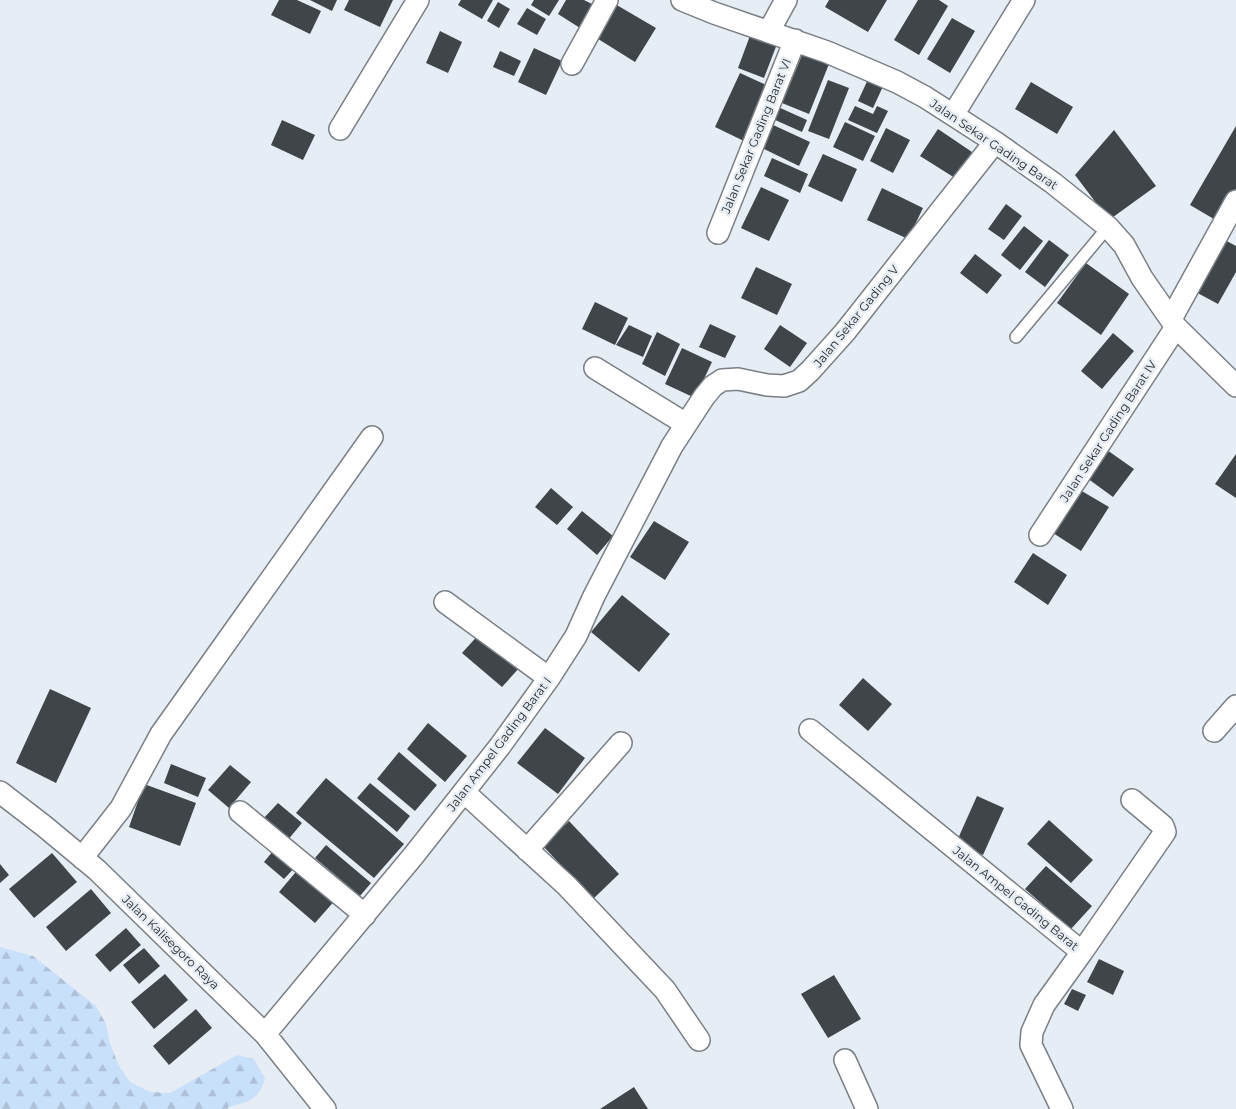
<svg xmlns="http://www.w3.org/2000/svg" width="1236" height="1109" viewBox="0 0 1236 1109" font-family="Montserrat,sans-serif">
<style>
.forest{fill:url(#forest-firs)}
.building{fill:#40454a}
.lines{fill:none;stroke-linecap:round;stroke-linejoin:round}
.service-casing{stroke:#7a7f85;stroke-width:14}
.minor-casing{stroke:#7a7f85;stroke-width:24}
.service{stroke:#fff;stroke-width:11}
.minor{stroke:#fff;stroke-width:21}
.labels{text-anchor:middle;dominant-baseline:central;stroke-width:5;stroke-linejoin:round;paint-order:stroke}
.street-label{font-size:12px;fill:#27292c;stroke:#e7edf4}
</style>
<defs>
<pattern id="forest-firs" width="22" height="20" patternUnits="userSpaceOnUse" patternTransform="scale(1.25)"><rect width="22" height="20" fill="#c9e0fb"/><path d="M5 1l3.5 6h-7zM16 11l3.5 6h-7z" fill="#adc0d7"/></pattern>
</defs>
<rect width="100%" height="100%" fill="#e7edf4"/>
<!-- forest -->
<path class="forest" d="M0 947 33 956 96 1006 106 1024 110 1043 118 1064 130 1082 150 1092 170 1093 237 1055 254 1059 265 1078C260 1100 248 1102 228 1107V1109H0Z"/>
<!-- building -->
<path class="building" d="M279 0H297L321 11 310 34 271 15Z
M310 0H337L332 11Z
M349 0H393L380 27 344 10Z
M461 0H493L482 19 458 5Z
M534 0H559L549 16 531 5Z
M566 0H584L594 5 580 28 558 14Z
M829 0H887L868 32 825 7Z
M918 0H939L948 6 919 55 894 40Z
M498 2 510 9 499 28 487 21Z
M615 4 656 28 635 62 595 37Z
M527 8 546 19 537 35 517 24Z
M952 18 975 31 950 73 927 59Z
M440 31 462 42 448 73 426 63Z
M751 33 777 44 764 78 738 68Z
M534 48 562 61 546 95 518 82Z
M805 48 831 59 809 114 782 103Z
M500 51 521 61 514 76 493 67Z
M740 73 773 88 748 143 715 127Z
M870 75 885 82 873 108 858 101Z
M828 80 849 88 829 139 808 131Z
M1031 82 1073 107 1057 134 1015 109Z
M855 106 873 114 877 106 888 111 877 133 848 120Z
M778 107 807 120 802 132 773 119Z
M282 120 315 135 303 160 271 145Z
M845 122 875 136 863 161 833 147Z
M771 124 810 142 799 166 760 147Z
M1236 126V193L1219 222 1190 205Z
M886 128 910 140 893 173 870 161Z
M938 129 972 152 955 178 920 156Z
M1114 130 1156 186 1109 220 1075 175Z
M823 154 857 169 842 202 808 186Z
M772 158 808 174 800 193 764 176Z
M761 187 789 200 769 241 741 228Z
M882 188 923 208 908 239 867 220Z
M1006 204 1022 216 1004 240 988 229Z
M1024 226 1043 241 1020 270 1001 255Z
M1221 238 1236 246V272L1218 304 1192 290Z
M1049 240 1069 255 1045 287 1025 272Z
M975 254 1002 275 987 294 960 273Z
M1086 263 1129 294 1101 335 1057 303Z
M756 267 792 284 777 315 741 298Z
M595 302 628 318 615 345 582 329Z
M710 324 736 336 725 358 699 347Z
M629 325 652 336 643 357 616 345Z
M780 325 807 343 790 367 764 349Z
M657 332 680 344 665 376 642 364Z
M1113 333 1134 351 1102 389 1081 371Z
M682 348 712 362 695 398 665 384Z
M1107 450 1134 469 1113 497 1087 478Z
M1236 454V498L1215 484Z
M551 488 573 507 557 525 535 507Z
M1080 490 1109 507 1081 551 1053 533Z
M582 511 613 536 597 555 567 529Z
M654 521 689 542 665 580 630 557Z
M1033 553 1067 575 1048 605 1014 582Z
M622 595 670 634 639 672 591 632Z
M481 632 521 666 502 687 462 653Z
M863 678 892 704 868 731 839 705Z
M50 689 91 708 56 783 16 763Z
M428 723 467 756 445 782 407 749Z
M545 728 585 758 558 794 517 763Z
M399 752 437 785 415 811 377 779Z
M171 764 206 778 198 797 164 783Z
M230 765 251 782 229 808 208 790Z
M326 778 404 844 374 878 296 813Z
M370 783 410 816 397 832 357 798Z
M144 784 196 803 180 846 129 827Z
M977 796 1004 808 983 855 956 843Z
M278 803 302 823 287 841 262 820Z
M1049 820 1093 860 1071 883 1027 844Z
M569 821 619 874 593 899 543 846Z
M326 845 371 883 360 896 315 858Z
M277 846 298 864 284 879 264 862Z
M52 853 77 882 34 918 9 889Z
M0 864 9 875 0 883Z
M1046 866 1092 906 1071 929 1025 889Z
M300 867 337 898 315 923 279 892Z
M91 889 111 913 66 951 46 927Z
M126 928 141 945 110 972 95 955Z
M144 948 160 966 139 984 123 965Z
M1099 959 1124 971 1113 995 1087 982Z
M165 974 188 1000 154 1029 131 1002Z
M834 975 861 1019 828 1038 801 994Z
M1072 989 1086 995 1078 1011 1064 1004Z
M196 1009 212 1028 169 1065 153 1046Z
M634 1087 648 1109H600Z"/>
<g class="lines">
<defs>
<path id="service" d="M1016 337 1108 227"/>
<path id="minor" d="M682 0 714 13 827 52 897 82 925 97 995 142 1053 183 1108 227 1124 245 1142 278 1176 327 1236 386
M769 31 786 0
M572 64 607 0
M953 115 1024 0
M340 129 418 0
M718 233 795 40
M1171 319 1236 201
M595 368 686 424
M1040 535 1176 327
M445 602 549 678
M810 730 1082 952 1044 1005 1032 1032 1031 1045 1062 1109
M1214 731 1236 706
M0 792 44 826 97 870 265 1034 325 1109
M464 792 567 886 665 990 699 1040
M240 812 365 915
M527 850 621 743
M82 858 121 808 161 734 372 437
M1082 952 1165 832 1163 826 1132 800
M265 1034 414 855 500 746 549 678 576 636 594 596 672 446 704 397 713 386 722 380 738 379 767 385 784 386 799 381 810 371 845 332 995 142
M845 1060 867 1109"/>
</defs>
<!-- service casing -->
<use href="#service" class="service-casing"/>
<!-- minor casing -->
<use href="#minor" class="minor-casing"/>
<!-- service -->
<use href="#service" class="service"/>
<!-- minor -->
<use href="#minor" class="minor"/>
</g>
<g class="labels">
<!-- street labels -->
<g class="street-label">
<text transform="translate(756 136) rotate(-68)">Jalan Sekar Gading Barat VI</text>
<text transform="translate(994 144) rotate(34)">Jalan Sekar Gading Barat</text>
<text transform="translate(856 316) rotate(-51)">Jalan Sekar Gading V</text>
<text transform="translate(1108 431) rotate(-57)">Jalan Sekar Gading Barat IV</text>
<text transform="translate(499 744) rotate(-53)">Jalan Ampel Gading Barat I</text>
<text transform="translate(1016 898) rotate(39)">Jalan Ampel Gading Barat</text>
<text transform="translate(171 942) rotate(44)">Jalan Kalisegoro Raya</text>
</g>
</g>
</svg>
